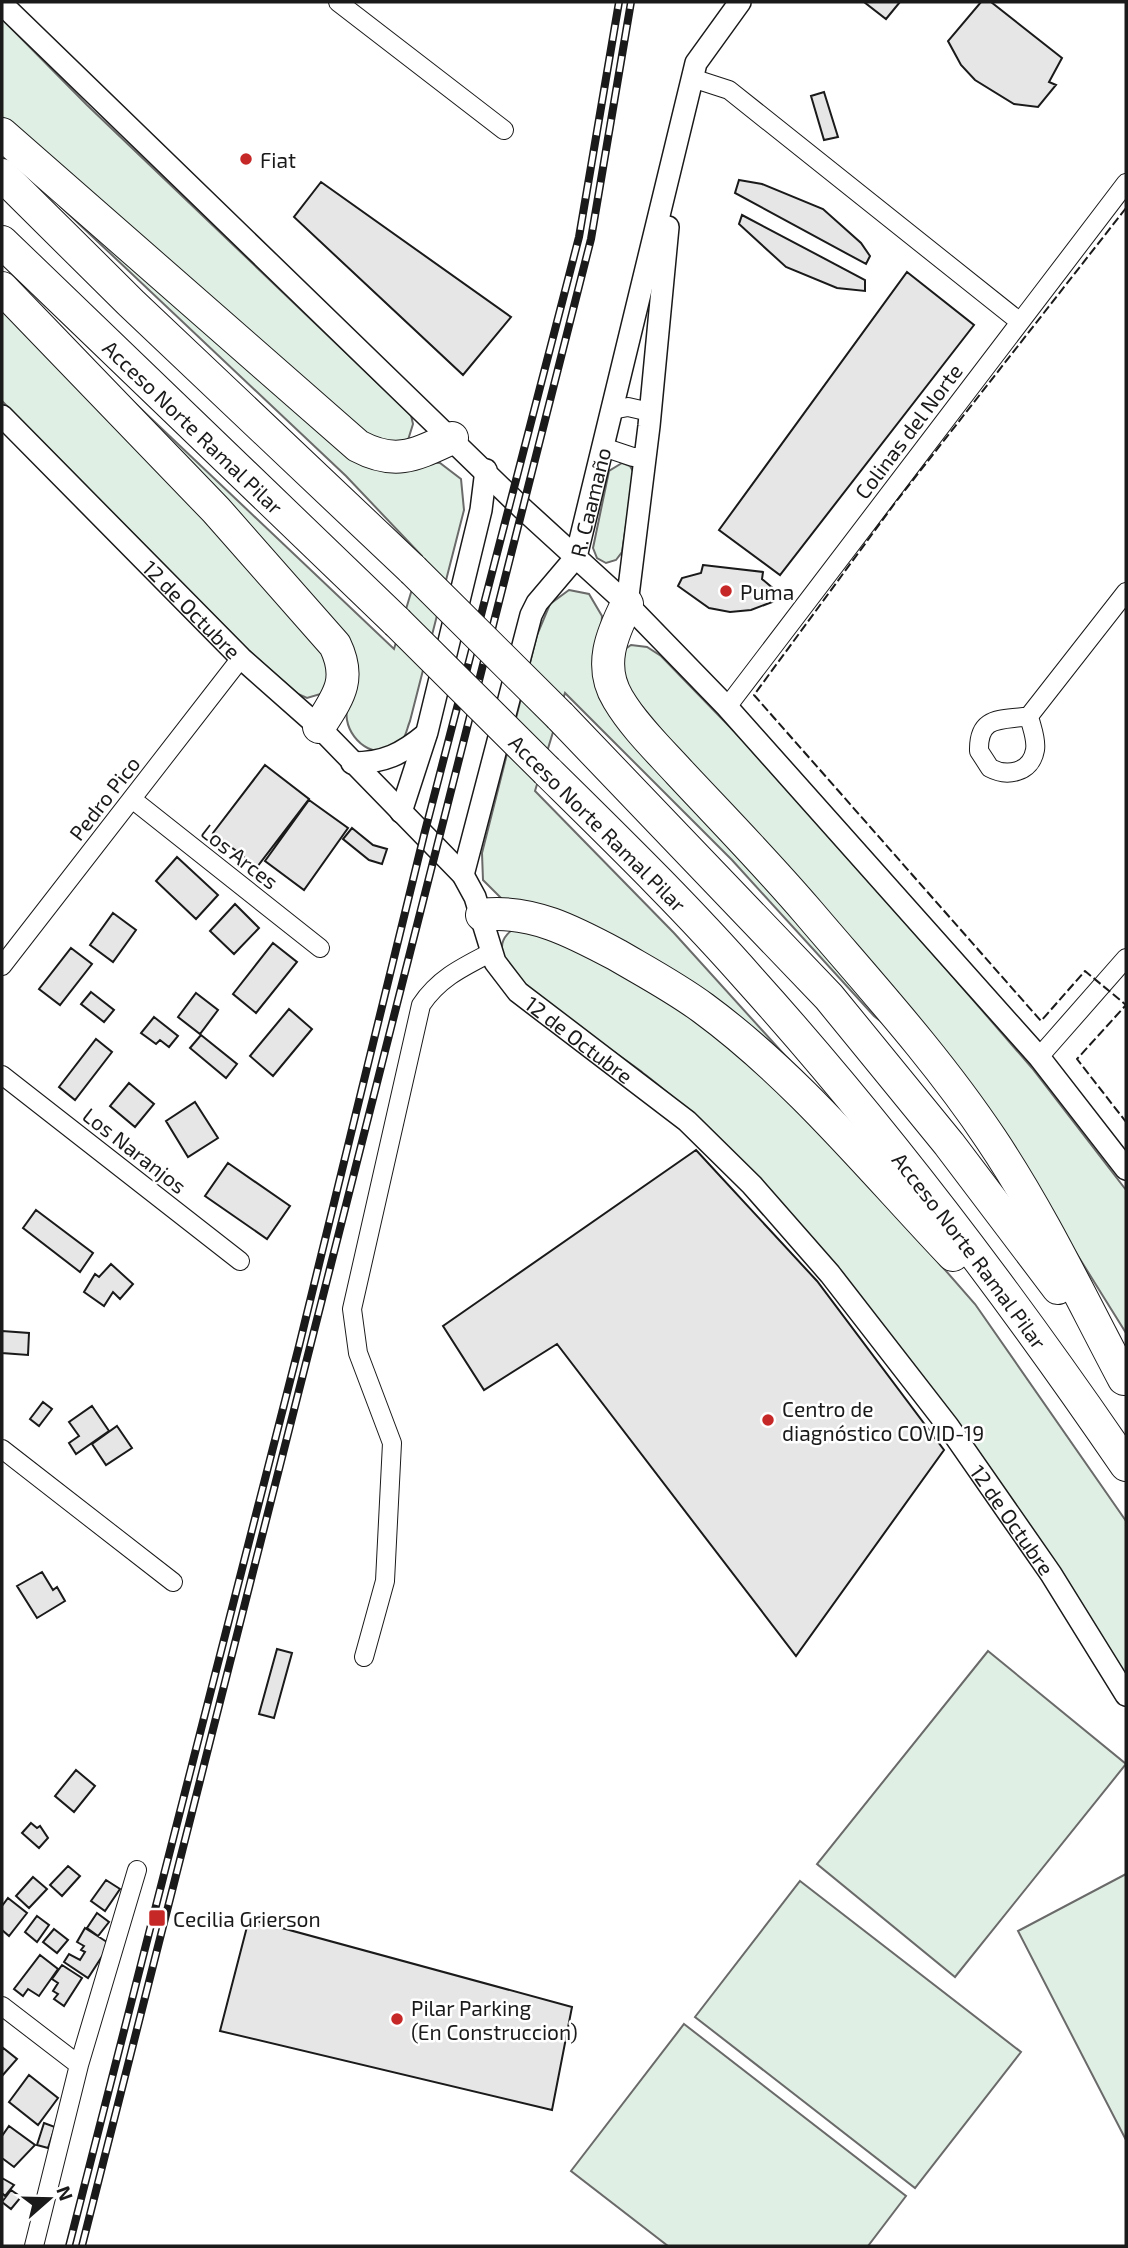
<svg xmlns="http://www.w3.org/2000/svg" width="1128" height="2248" viewBox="0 0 1128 2248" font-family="'Exo 2',sans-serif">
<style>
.green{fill:#e0efe3;stroke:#6a6a6a;stroke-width:2}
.building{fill:#e6e6e6;stroke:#1a1a1a;stroke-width:2}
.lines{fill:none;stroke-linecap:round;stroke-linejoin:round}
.minor-casing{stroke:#1a1a1a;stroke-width:20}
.tertiary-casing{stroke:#1a1a1a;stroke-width:24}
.motorway-casing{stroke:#1a1a1a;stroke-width:34}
.minor{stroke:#fff;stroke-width:18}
.tertiary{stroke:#fff;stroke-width:21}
.motorway{stroke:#fff;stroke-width:32}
.rail-casing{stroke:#1a1a1a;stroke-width:8}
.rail{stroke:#fff;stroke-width:5;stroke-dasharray:16;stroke-linecap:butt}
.motorway-bridge-casing{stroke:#1a1a1a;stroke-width:34;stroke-linecap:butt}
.motorway-bridge{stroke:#fff;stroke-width:32}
.fence{stroke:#1a1a1a;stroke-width:2;stroke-dasharray:9 3.5;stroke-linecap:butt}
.poi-dot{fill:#c62828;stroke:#fff;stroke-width:2.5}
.labels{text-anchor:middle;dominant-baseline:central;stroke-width:5;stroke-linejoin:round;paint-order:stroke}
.poi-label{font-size:21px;fill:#1a1a1a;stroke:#fff;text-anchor:start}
.street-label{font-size:21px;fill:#1a1a1a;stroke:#fff}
</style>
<rect width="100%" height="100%" fill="#fff"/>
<!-- green -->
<path class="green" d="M2 19 87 105 411 415 413 424 408 440 382 450 2 117Z
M60 206 354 454 440 463 461 479 464 510 410 721C407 728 406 737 401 742 381 764 351 744 347 720 345 709 349 697 351 686L100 370 394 649 422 556 346 476Z
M2 306 128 434 334 660 324 693 307 698 298 694 248 650 2 401Z
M622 463 630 466 634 473 622 552 616 560 606 563 597 558 593 548 609 471Z
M569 590 589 594 602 616 599 670 888 1027 874 1016 732 860 565 693 535 791 674 933 790 1061 749 1033 503 900 483 880 482 853 537 635 550 604Z
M631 645 647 647 661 656 760 758 882 895 1032 1068 1126 1190V1333L1012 1150 625 686 618 654Z
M520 925 645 982 738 1050 867 1181 975 1304 1126 1521V1679L1062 1576 697 1118C679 1103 662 1087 643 1073 614 1050 504 983 502 949 501 937 511 930 520 925Z
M988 1651 1126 1764 955 1977 817 1864Z
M1126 1874V2140L1018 1931Z
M800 1881 1021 2052 915 2188 695 2017Z
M684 2024 906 2196 868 2246H668L571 2171Z"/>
<!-- building -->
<path class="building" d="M864 2H900L886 19Z
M981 2H991L1062 58 1049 82 1056 85 1038 107 1014 104 975 80 961 65 948 41Z
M824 92 838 137 824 140 811 96Z
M739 180 762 184 823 209 861 243 870 256 866 264 735 193Z
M321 182 511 317 463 375 294 217Z
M742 215 865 280V291L837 288 786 267 739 224Z
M907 272 974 325 780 575 719 530Z
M703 565 763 572 762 579 781 595 772 602 751 610 730 612 709 608 678 586 682 578 701 573Z
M265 765 309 799 257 867 213 833Z
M309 800 348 828 304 890 265 861Z
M352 828 373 845 387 849 382 864 369 860 343 839Z
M177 857 218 895 196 919 156 881Z
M235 904 259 928 234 954 210 931Z
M113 913 136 930 113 962 90 945Z
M273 943 297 962 256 1013 233 994Z
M71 948 92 964 60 1005 39 989Z
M91 992 114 1010 104 1022 81 1004Z
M196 993 218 1010 200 1034 178 1017Z
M289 1009 312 1029 273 1076 250 1056Z
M154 1017 178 1036 169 1047 160 1040 156 1044 141 1033Z
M201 1035 237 1064 226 1078 190 1048Z
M96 1039 112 1052 75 1100 59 1087Z
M129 1083 154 1104 135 1127 110 1106Z
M195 1102 218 1138 188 1157 166 1121Z
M696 1150 817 1281 944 1450 796 1656 557 1344 484 1390 443 1326Z
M228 1163 290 1206 267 1239 205 1196Z
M36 1210 93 1253 80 1272 23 1228Z
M111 1264 133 1284 120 1299 113 1292 104 1306 84 1292 95 1274 99 1277Z
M2 1331 29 1333 28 1355 2 1353Z
M43 1402 52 1409 39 1426 30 1419Z
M92 1406 109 1431 76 1454 69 1443 79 1436 69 1422Z
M117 1426 132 1448 106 1465 92 1444Z
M42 1572 53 1590 57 1587 65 1601 37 1618 17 1586Z
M277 1649 292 1653 274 1718 259 1714Z
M76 1770 95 1786 74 1812 55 1796Z
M31 1823 37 1828 40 1826 48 1838 39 1848 22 1833Z
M68 1866 80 1876 62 1896 50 1885Z
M33 1877 47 1889 29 1908 16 1896Z
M106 1880 120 1889 105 1911 91 1901Z
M8 1898 27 1913 9 1936 2 1930V1906Z
M97 1913 109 1922 98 1936 87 1928Z
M37 1916 49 1925 37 1942 25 1932Z
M249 1919 572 2007 552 2110 220 2031Z
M85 1928 110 1944 88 1978 64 1962 69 1954 80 1960 85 1952 81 1950 84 1946 77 1942Z
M54 1929 68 1940 57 1953 43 1942Z
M40 1955 58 1969 39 1996 28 1989 23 1996 14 1989Z
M62 1965 82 1978 64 2006 54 1999 58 1994 53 1991 58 1983 52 1979Z
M2 2047 17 2059 2 2076Z
M29 2075 58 2098 38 2125 9 2102Z
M44 2123 55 2127 48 2148 37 2145Z
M9 2126 35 2145 14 2167 2 2158V2136Z
M2 2178 14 2185 5 2196 2 2193Z
M11 2190 21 2197 11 2209 2 2202Z"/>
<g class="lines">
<defs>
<path id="minor" d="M338 2 504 130
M692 78 729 90 1020 322
M612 410 628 407 650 412
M603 447 633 457H646
M727 707 1126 183
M1029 716C1031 726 1037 739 1035 750 1031 773 1007 777 990 768L979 751C978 714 1003 721 1029 716Z
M1029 716 1126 592
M132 799 320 948
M2 966 241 658
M1039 1057 1126 958
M2 1075 240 1261
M2 1449 173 1582
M364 1657 385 1581 392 1443 358 1353 352 1309 421 1005C439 978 463 967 492 952
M2 2006 79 2065
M34 2246 79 2065 137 1870"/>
<g id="tertiary">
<path d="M2 4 523 509 627 604 727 707 1039 1057 1126 1169"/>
<path id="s1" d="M2 416 241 658 319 727 463 875 475 897 495 962 518 992 687 1121 752 1185 830 1274 948 1426 1051 1574 1126 1695"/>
<path d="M627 604 649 426 668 227"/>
<path d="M352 763C384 763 402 754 426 734"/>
<path d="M401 812 427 732 481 510 486 470"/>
<path id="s2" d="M463 875 531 615 537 603 576 557 696 63 740 2"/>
</g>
<g id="motorway">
<path d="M2 134 358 446C396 466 415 455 452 438"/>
<path d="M2 175 131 303 413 570"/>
<path id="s3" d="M2 242 397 622"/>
<path d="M2 288 216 510 335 645C352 680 338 697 319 727"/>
<path d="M627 604C612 634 598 666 618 699 634 726 658 749 679 772 722 818 767 864 808 912 871 986 937 1058 991 1139 1042 1215 1081 1298 1124 1379"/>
<path d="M560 716 829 997 949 1144 1058 1288"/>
<path id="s4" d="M547 771C616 839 686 907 750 980 887 1132 1011 1297 1126 1465"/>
<path d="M482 915C531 909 574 932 617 955 646 972 676 988 703 1008 797 1077 873 1171 953 1255"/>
</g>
</defs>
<!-- minor casing -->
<use href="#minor" class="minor-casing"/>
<!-- tertiary casing -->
<use href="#tertiary" class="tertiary-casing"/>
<!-- motorway casing -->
<use href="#motorway" class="motorway-casing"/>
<!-- minor -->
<use href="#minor" class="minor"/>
<!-- tertiary -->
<use href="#tertiary" class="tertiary"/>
<!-- motorway -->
<use href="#motorway" class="motorway"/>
<defs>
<path id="rail" d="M69 2246 299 1346 424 835 579 237 619 2
M82 2246 591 239 631 2"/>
</defs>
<!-- rail casing -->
<use href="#rail" class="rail-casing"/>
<!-- rail -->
<use href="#rail" class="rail"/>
<defs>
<path id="motorway-bridge" d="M413 570 560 716
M397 622 547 771"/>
</defs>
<!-- motorway-bridge casing -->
<use href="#motorway-bridge" class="motorway-bridge-casing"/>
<!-- motorway-bridge -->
<use href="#motorway-bridge" class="motorway-bridge"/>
<!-- fence -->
<path class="fence" d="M1126 208 895 503 754 695 1041 1021 1085 971 1126 1005 1077 1059 1126 1122"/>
</g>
<!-- markers -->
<g class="poi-dot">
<circle cx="246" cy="159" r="7"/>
<circle cx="726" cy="591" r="7"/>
<circle cx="768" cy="1420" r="7"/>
<rect x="148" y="1909" width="18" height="18" rx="3.5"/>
<circle cx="397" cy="2019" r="7"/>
</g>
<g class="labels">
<!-- poi labels -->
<g class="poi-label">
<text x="260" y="159">Fiat</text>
<text x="740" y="591">Puma</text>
<text x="782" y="1408">Centro de<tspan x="782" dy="24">diagnóstico COVID-19</tspan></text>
<text x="173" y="1918">Cecilia Grierson</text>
<text x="411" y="2007">Pilar Parking<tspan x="411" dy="24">(En Construccion)</tspan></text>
</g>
<!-- street labels -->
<g class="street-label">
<text stroke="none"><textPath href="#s3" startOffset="266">Acceso Norte Ramal Pilar</textPath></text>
<text transform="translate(908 431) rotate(-53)">Colinas del Norte</text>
<text stroke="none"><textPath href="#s2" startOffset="399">R. Caamaño</textPath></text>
<text stroke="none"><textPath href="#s1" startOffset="271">12 de Octubre</textPath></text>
<text transform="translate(104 798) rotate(-52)">Pedro Pico</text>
<text transform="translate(598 823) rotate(45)">Acceso Norte Ramal Pilar</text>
<text transform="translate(240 856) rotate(38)">Los Arces</text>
<text stroke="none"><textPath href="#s1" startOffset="859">12 de Octubre</textPath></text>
<text transform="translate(135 1150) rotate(38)">Los Naranjos</text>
<text stroke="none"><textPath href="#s4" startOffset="640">Acceso Norte Ramal Pilar</textPath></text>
<text stroke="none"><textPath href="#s1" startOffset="1510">12 de Octubre</textPath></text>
</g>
</g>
<!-- border -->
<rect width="1128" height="2248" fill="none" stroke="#1a1a1a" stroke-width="7"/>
<!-- north arrow -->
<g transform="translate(49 2199) rotate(70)" stroke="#ffffff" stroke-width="5" paint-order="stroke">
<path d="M0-5L12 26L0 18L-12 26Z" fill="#1a1a1a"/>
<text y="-10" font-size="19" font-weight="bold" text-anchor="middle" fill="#1a1a1a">N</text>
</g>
</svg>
